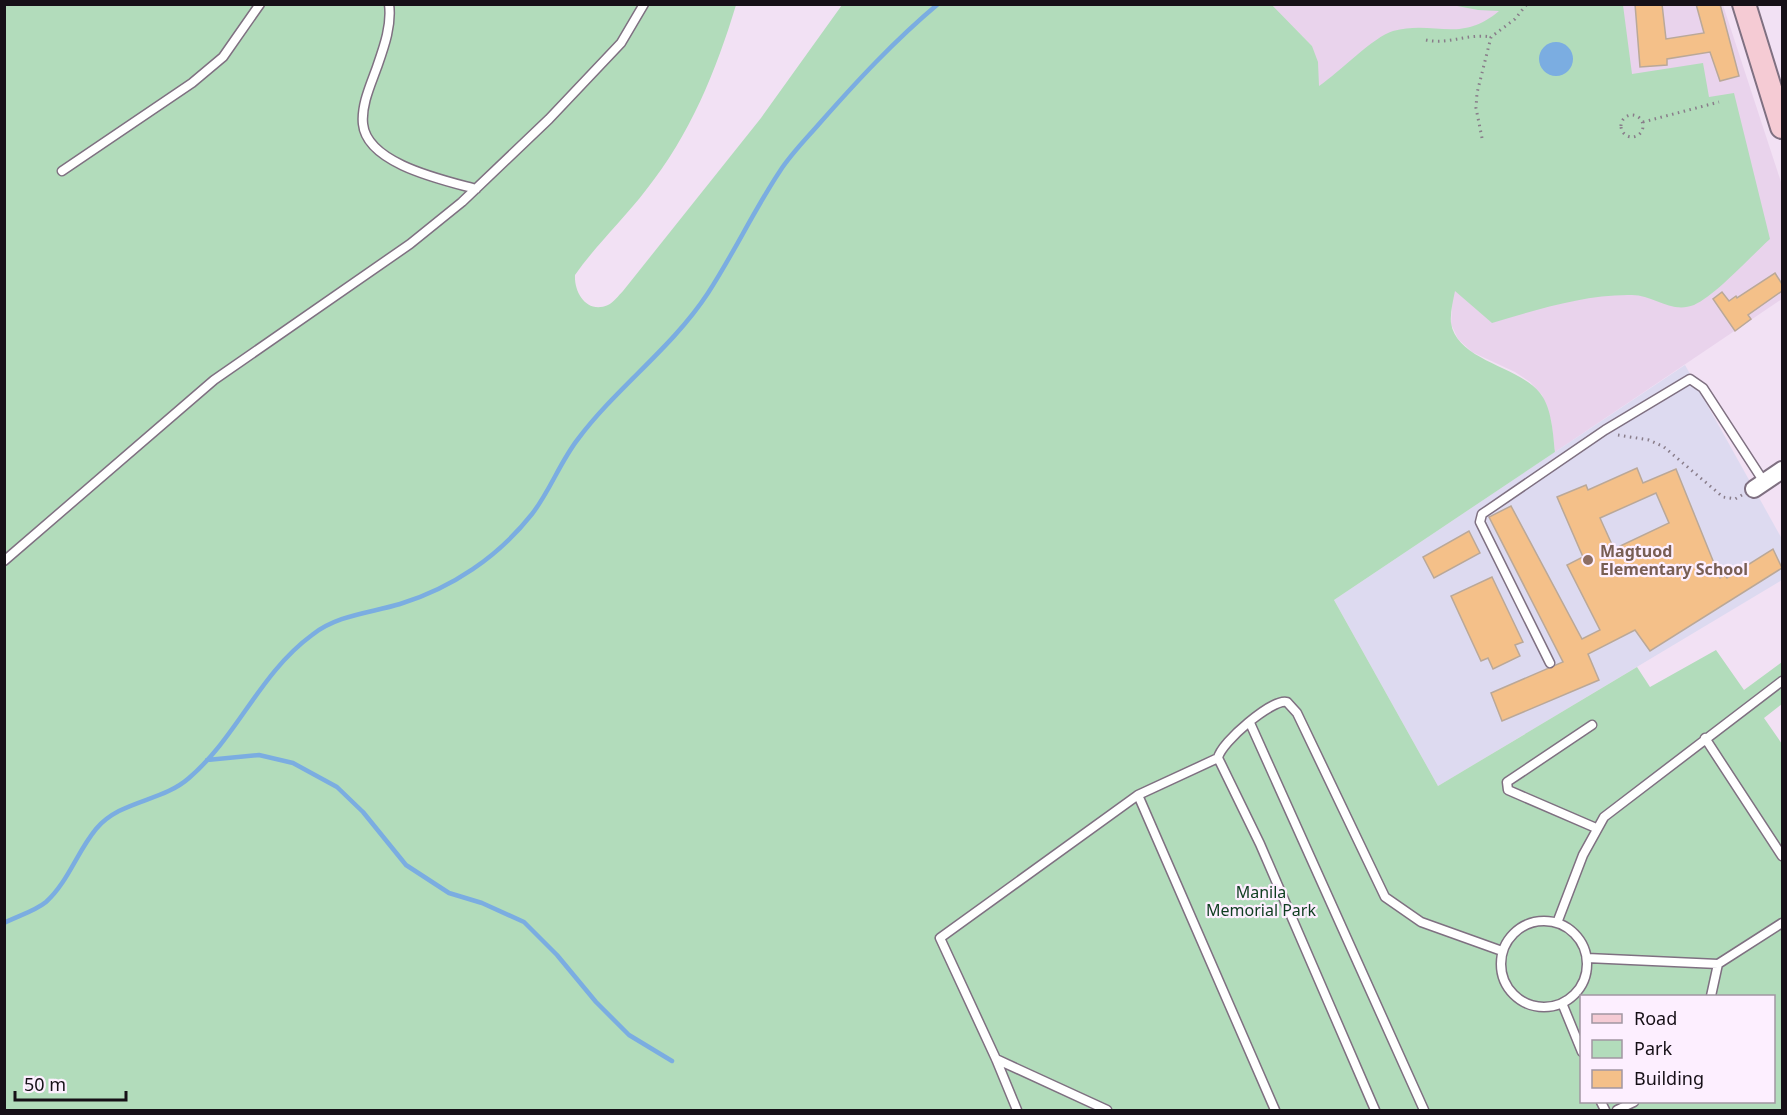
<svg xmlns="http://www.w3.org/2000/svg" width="1787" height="1115" viewBox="0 0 1787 1115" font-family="'Noto Sans',sans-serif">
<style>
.built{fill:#e9d3ec}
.education{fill:#dddaf0}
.green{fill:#b2dcbb;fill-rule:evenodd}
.water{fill:#7bade1}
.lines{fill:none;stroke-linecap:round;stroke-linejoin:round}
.stream{stroke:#7bade1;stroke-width:4.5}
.building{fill:#f4c089;stroke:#baa898;stroke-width:1.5;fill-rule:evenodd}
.service-casing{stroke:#7f7081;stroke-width:11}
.minor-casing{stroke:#7f7081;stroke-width:20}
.secondary-casing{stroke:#7f7081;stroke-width:26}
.path{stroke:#897d8a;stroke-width:3;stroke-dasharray:1.5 4.5;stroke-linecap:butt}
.service{stroke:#fff;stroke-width:8}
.minor{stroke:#fff;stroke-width:16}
.secondary{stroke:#f5cbd4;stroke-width:22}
.education-dot{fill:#8d6e63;stroke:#fdefff;stroke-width:2}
.labels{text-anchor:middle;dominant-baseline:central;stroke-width:4.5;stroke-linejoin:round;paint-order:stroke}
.education-label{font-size:16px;font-weight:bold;fill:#785e54;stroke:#fdefff;text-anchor:start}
.park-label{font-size:16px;fill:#0d3d1f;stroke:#fdefff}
</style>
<rect width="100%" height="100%" fill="#f2e1f4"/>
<!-- built -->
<path class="built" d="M1272 5H1723L1782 185V299L1555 452 1551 420 1542 395 1530 382 1515 372 1472 352 1458 339 1451 324 1452 306 1328 205 1312 46Z"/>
<!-- education -->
<path class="education" d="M1685 365 1782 539V580L1438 786 1334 600Z"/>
<!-- green -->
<path class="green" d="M4 5H736C716 71 690 135 646 190 623 220 596 245 575 275 574 293 587 314 608 305 613 303 619 295 623 291L761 118 842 5H1272L1312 46 1318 62 1319 86C1340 72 1373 37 1393 31 1435 20 1460 44 1499 11L1478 10 1452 5H1623L1632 74 1703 63 1709 97 1734 93 1770 239C1751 256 1716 295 1694 305 1671 314 1654 295 1632 295 1585 294 1536 310 1492 323L1455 291C1453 301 1450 313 1451 323 1457 361 1519 366 1540 393 1552 408 1553 434 1555 452L1334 600 1438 786 1637 667 1650 687 1716 650 1744 690 1782 662V704L1764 718 1782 744V1110H5ZM1582 996H1774V1102H1582Z"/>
<!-- water -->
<path class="water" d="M1539 59a17 17 0 1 1 34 0a17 17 0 1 1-34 0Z"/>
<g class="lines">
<!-- stream -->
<path class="stream" d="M207 760 259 755 293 763 337 787 363 812 406 865 449 893 482 903 524 922 557 955 596 1002 629 1035 672 1061
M4 923C18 916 35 911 46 902 68 882 77 852 96 829 120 800 162 802 189 778 238 736 259 674 312 635 337 615 370 613 400 604 452 588 498 557 532 514 550 491 560 462 578 439 617 387 672 348 708 293 734 253 754 210 780 171 791 154 806 139 819 124 857 81 894 41 938 4"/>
</g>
<!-- building -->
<path class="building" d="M1635 4H1662L1666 39 1704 33 1696 4H1720L1739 76 1720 81 1710 52 1667 59V65L1640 67Z
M1775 273 1782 284V291L1748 315 1751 319 1735 331 1713 299 1722 292 1729 301 1736 296 1737 298Z
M1637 468 1643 483 1676 469 1720 578 1725 575 1727 578 1773 549 1782 568 1650 651 1635 630 1588 654 1599 680 1502 721 1491 693 1563 662 1489 517 1511 506 1582 639 1600 630 1567 565 1583 557 1557 497 1586 485 1588 490ZM1656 493 1669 523 1614 549 1600 518Z
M1469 531 1480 553 1434 578 1423 557Z
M1492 577 1523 642 1515 645 1520 656 1493 669 1488 658 1481 661 1451 596Z"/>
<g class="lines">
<defs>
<path id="service" d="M389 4C392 25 384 47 377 67 371 84 361 105 363 124 367 164 443 180 476 189
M62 171 192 83 223 57 260 4
M4 561 214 380 410 244 462 202 549 119 621 43 644 4
M1550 663 1480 522 1482 514 1488 510 1605 430 1690 379 1703 388 1764 482
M1250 723 1424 1110
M1592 725 1507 782 1508 790 1596 828
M1705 738 1782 856
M1138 795 1275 1110
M1501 964a43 43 0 1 1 86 0a43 43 0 1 1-86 0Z
M1557 923 1583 855 1604 817 1782 681
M1587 958 1718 964 1782 923
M1711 996 1718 964
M1562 1003 1582 1052
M996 1059 1107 1110
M1601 1102 1605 1110
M1017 1110 996 1059 940 938 1138 795 1218 758
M1375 1110 1260 844 1221 764 1218 758C1221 742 1273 698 1287 702L1297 713 1385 897 1421 922 1502 951
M1617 1110 1634 1102"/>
<path id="minor" d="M1754 489 1782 470"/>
<path id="secondary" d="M1744 4 1782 127"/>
</defs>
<!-- service casing -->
<use href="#service" class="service-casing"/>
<!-- minor casing -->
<use href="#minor" class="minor-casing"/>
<!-- secondary casing -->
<use href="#secondary" class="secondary-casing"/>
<!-- path -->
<path class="path" d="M1426 40C1449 45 1468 33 1491 37
M1621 126a11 11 0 1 1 22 0a11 11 0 1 1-22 0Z
M1643 122 1719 102
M1482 138 1476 108 1477 93 1491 37 1515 19 1527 4
M1618 435 1649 440 1664 447 1723 497 1735 499 1742 495"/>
<!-- service -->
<use href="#service" class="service"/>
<!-- minor -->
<use href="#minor" class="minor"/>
<!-- secondary -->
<use href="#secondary" class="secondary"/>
</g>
<!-- markers -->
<circle class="education-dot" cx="1588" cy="560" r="6"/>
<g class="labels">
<!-- education labels -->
<g class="education-label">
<text x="1600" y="551">Magtuod<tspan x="1600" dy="18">Elementary School</tspan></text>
</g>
<!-- park labels -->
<g class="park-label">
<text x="1261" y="892">Manila<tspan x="1261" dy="18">Memorial Park</tspan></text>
</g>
</g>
<!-- border -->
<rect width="1787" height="1115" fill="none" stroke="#161017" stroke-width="12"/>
<!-- legend -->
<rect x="1580" y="995" width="195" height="108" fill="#fdefff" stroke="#a196a2" stroke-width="1.5"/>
<rect x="1592" y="1014" width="30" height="9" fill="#f5cbd4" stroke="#a196a2" stroke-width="1.5"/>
<text x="1634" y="1025" font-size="18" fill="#161017">Road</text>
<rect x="1592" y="1040" width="30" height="18" fill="#b2dcbb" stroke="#a196a2" stroke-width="1.5"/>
<text x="1634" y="1055" font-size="18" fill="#161017">Park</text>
<rect x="1592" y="1070" width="30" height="18" fill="#f4c089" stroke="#a196a2" stroke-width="1.5"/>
<text x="1634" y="1085" font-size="18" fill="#161017">Building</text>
<!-- scale -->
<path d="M15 1091v9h111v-9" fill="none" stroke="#161017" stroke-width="3"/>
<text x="24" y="1091" font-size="18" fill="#161017" stroke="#fdefff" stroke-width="4.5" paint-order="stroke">50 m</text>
</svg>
